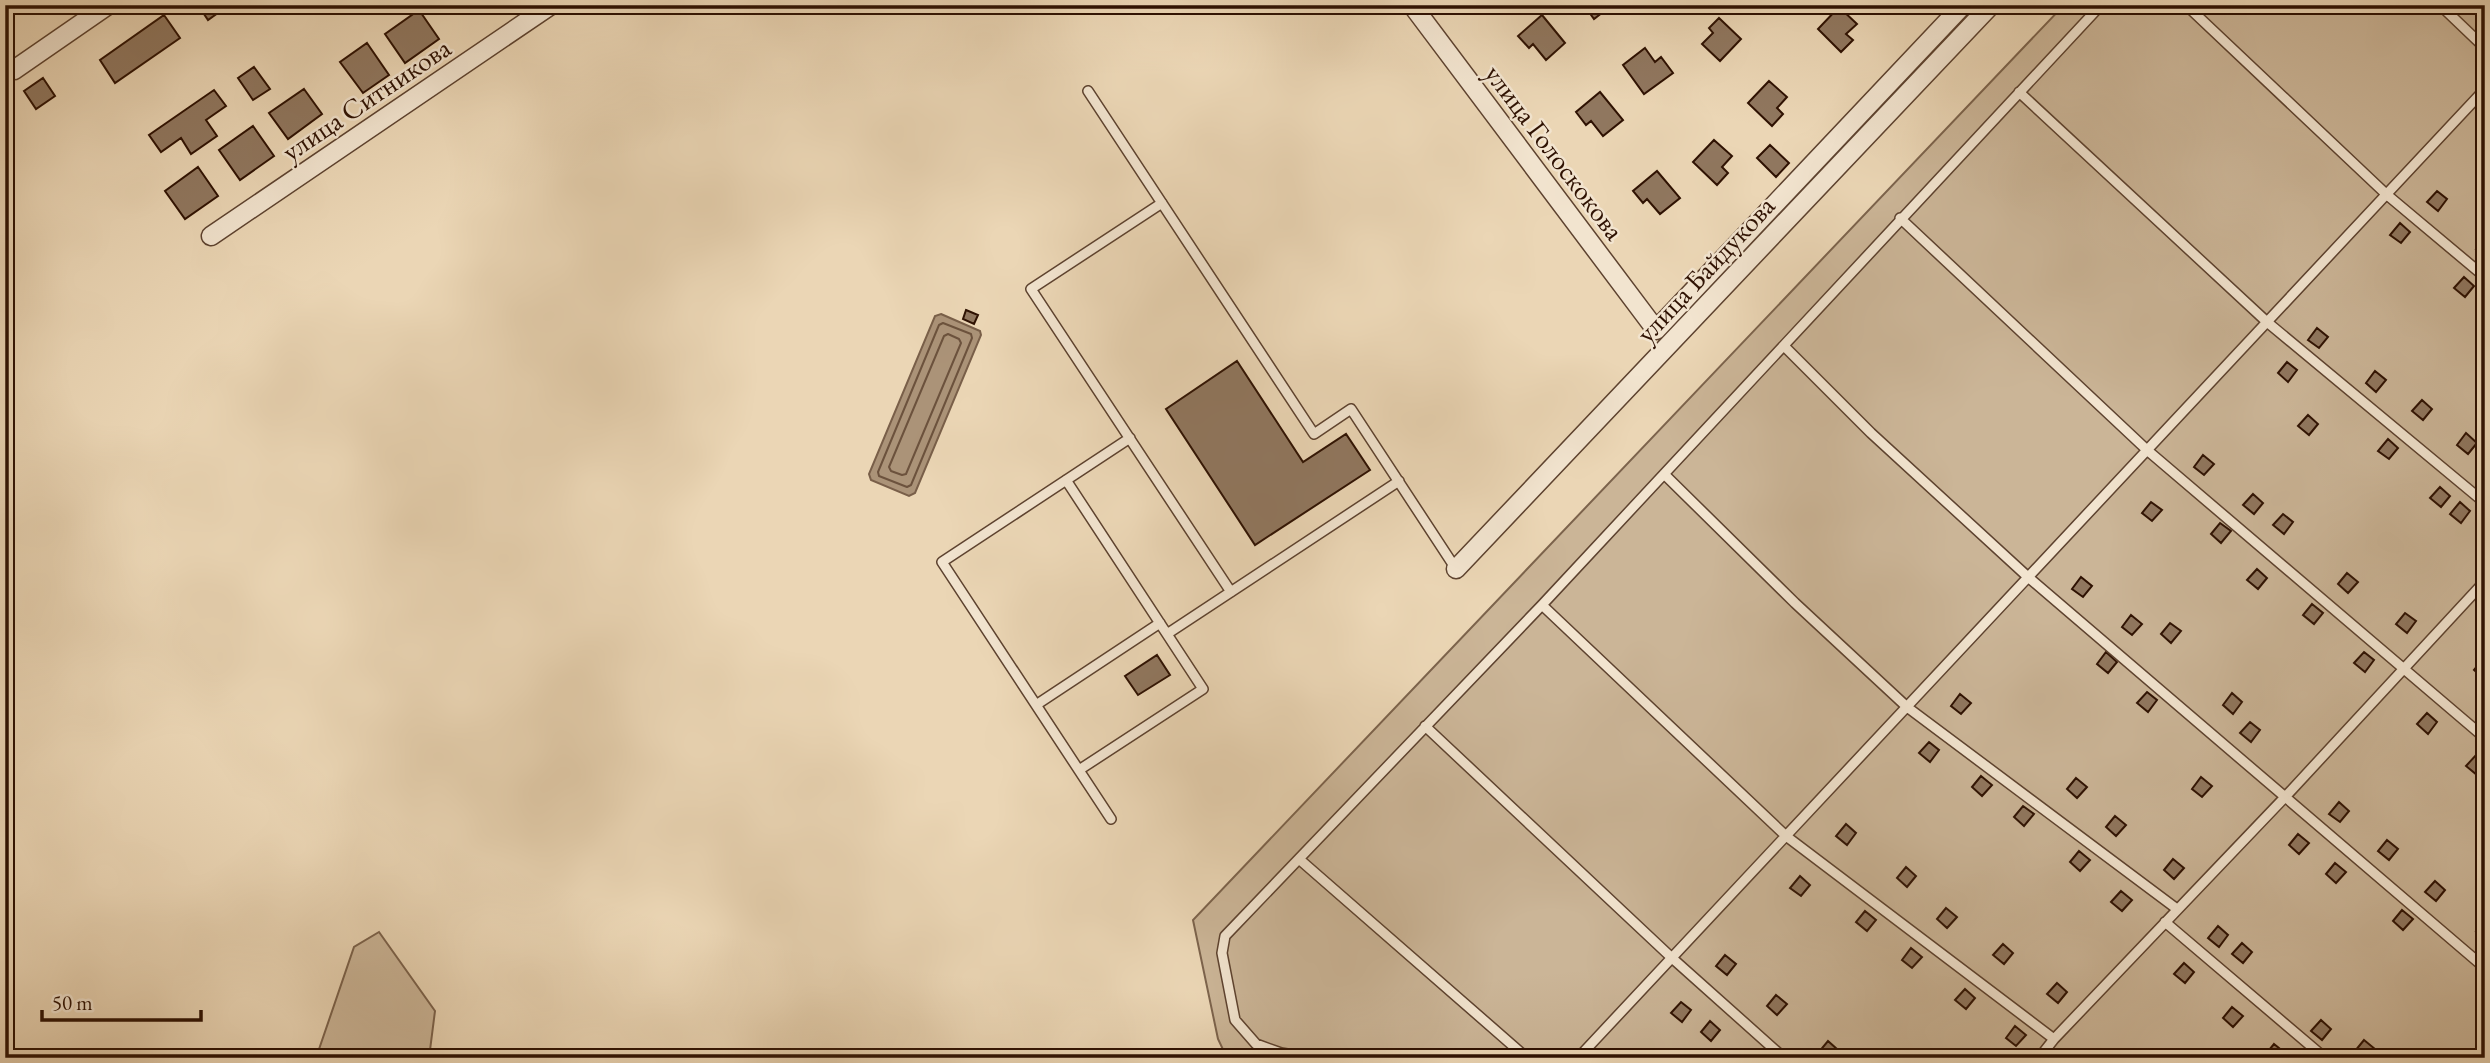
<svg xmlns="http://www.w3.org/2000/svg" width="2490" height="1063" viewBox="0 0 2490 1063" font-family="'EB Garamond',serif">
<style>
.green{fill:#cbb597;stroke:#7c634c;stroke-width:2}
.water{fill:#ab9378;stroke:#795f49;stroke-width:2}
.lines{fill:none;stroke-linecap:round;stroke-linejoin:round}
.shore{stroke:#6c523d;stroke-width:2}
.building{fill:#90775f;stroke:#2e1102;stroke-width:2}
.service-casing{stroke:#5d422f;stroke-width:12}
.minor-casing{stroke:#5d422f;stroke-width:21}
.service{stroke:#f2e4cf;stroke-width:9}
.minor{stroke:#f2e4cf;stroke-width:18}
.labels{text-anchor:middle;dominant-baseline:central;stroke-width:5;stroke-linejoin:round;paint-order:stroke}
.street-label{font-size:28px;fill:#2e1102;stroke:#f2e4cf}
</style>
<rect width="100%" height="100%" fill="#ebd6b5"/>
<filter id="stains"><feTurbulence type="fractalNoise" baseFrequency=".00286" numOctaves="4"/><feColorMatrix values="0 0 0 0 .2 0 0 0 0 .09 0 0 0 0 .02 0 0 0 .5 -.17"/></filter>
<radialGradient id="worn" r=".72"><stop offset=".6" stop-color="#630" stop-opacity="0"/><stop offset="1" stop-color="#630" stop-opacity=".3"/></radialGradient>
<!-- green -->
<path class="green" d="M2064 5H2485V1058H1227L1218 1039 1193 920Z
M379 932 435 1011 429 1058H316L354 947Z"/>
<!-- water -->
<path class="water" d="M941 314 980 331 981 335 915 493 909 496 871 480 869 474 935 316Z"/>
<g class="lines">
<!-- shore -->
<path class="shore" d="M943 323 971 334 972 338 911 485 907 487 879 476 878 472 939 325Z
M948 334 959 339 961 343 906 474 902 475 891 471 889 467 944 336Z"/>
</g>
<!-- building -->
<path class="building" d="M198 5H229L208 20Z
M473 5H488L478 12Z
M1584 5H1612L1594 19Z
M1839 7 1857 24 1846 34 1853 40 1841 52 1818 29Z
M419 10 439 39 405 63 385 34Z
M164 15 180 38 115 83 100 60Z
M1542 15 1565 43 1546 60 1533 44 1529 48 1518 36Z
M1719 18 1741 39 1720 61 1702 44 1713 33 1709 28Z
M367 43 389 75 363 93 340 62Z
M1645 48 1655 62 1661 57 1673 73 1644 94 1623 65Z
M254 67 270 89 253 100 238 78Z
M43 78 55 96 36 109 24 91Z
M1769 81 1787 97 1777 108 1783 114 1772 126 1748 103Z
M304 89 322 114 288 139 269 113Z
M214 90 226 106 206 120 217 136 191 154 181 138 161 152 149 135Z
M1600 92 1623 120 1603 136 1591 121 1586 125 1576 112Z
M253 126 274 156 240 180 219 150Z
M1714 140 1732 156 1722 167 1728 173 1717 185 1693 162Z
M1770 145 1789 163 1776 177 1757 158Z
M198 167 218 196 185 219 165 191Z
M1657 171 1680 198 1660 214 1647 199 1643 203 1633 191Z
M2437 191 2447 199 2438 211 2427 202Z
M2400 223 2410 232 2401 243 2390 235Z
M2485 239V256L2476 249Z
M2464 277 2474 286 2465 297 2454 288Z
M966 310 978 315 974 324 963 319Z
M2317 328 2328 337 2319 348 2308 340Z
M1237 361 1303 462 1346 434 1370 470 1255 545 1166 409Z
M2287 362 2297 370 2288 382 2278 373Z
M2375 371 2386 380 2376 392 2366 383Z
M2422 400 2432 409 2423 420 2412 411Z
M2308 415 2318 424 2309 435 2298 426Z
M2466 433 2477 443 2468 454 2457 445Z
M2388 439 2398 448 2389 459 2378 451Z
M2203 455 2214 464 2204 475 2194 467Z
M2440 487 2450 496 2441 507 2430 498Z
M2253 494 2263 503 2254 514 2243 505Z
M2151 502 2162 510 2152 521 2142 513Z
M2460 502 2470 511 2461 523 2450 514Z
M2283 514 2293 522 2284 534 2273 525Z
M2220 523 2231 531 2221 543 2211 534Z
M2257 569 2267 578 2258 589 2247 580Z
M2347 573 2358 582 2348 593 2338 584Z
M2081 577 2092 586 2083 597 2072 589Z
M2312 604 2323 613 2314 624 2303 615Z
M2405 613 2416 621 2407 633 2396 624Z
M2131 615 2142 624 2132 635 2122 627Z
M2170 623 2181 631 2171 643 2161 634Z
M2106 652 2117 662 2108 673 2097 664Z
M2364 652 2374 660 2365 672 2354 663Z
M1157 655 1170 675 1138 695 1125 676Z
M2483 659 2485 660 2484 679 2474 670Z
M2147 692 2157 700 2148 712 2137 703Z
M2232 693 2242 702 2233 714 2223 705Z
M1960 694 1971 703 1961 714 1951 706Z
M2427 713 2437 722 2428 734 2417 724Z
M2250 722 2260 730 2251 742 2240 733Z
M1929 742 1939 750 1930 762 1919 753Z
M2476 755 2485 762V766L2477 775 2466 766Z
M1981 776 1992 785 1982 796 1972 787Z
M2201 777 2212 786 2202 797 2192 789Z
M2076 778 2087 787 2077 798 2067 789Z
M2339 802 2349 811 2340 822 2329 814Z
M2023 806 2034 814 2024 826 2014 817Z
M2115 816 2126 825 2116 836 2106 827Z
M1846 824 1856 833 1847 845 1836 836Z
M2298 834 2309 843 2299 854 2289 845Z
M2387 840 2398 849 2389 860 2378 851Z
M2079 851 2090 860 2080 871 2070 862Z
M2173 859 2184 868 2174 879 2164 870Z
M2335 863 2346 872 2336 883 2326 874Z
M1906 867 1916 876 1907 887 1897 878Z
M1800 876 1810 885 1801 896 1790 888Z
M2435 881 2445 890 2436 901 2425 892Z
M2121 891 2132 900 2122 911 2111 902Z
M1946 908 1957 917 1947 928 1937 919Z
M2402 910 2413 919 2403 930 2393 921Z
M1865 911 1876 920 1867 931 1856 922Z
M2485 921V938L2476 931Z
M2218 926 2228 935 2219 947 2208 938Z
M2242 943 2252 952 2243 963 2232 954Z
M2003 944 2013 953 2004 964 1993 955Z
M1911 948 1922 957 1912 968 1902 960Z
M1725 955 1736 964 1727 975 1716 966Z
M2184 963 2194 972 2185 983 2174 974Z
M2057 983 2067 992 2058 1003 2047 994Z
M1965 989 1975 998 1966 1009 1955 1000Z
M1776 995 1787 1004 1777 1015 1767 1006Z
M1681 1002 1691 1010 1682 1022 1671 1013Z
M2232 1007 2243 1016 2233 1027 2223 1018Z
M2321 1020 2331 1029 2322 1040 2311 1031Z
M1710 1021 1720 1030 1711 1041 1701 1032Z
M2015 1026 2026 1035 2016 1046 2006 1038Z
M2364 1040 2375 1049 2367 1058H2362L2355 1051Z
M1828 1041 1838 1050 1832 1058H1825L1818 1053Z
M2274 1044 2285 1053 2281 1058H2268L2265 1055Z"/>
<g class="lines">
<defs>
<path id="service" d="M2186 5 2386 194 2485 277
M2440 5 2485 48
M1088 91 1314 434 1351 409 1456 569
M2019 92 2267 322 2485 503
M1162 203 1031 289 1231 592
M1900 218 2147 450 2485 738
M1784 346 1871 433 2028 577 2485 968
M1664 474 1795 603 1907 707 2177 909
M1066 480 1203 689 1079 770
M1542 605 1786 836 2054 1039
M1167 634 1399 481
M1036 705 1160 623
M1425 726 1672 958 1784 1058
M1111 819 942 562 1130 438
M1299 859 1527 1058
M2165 922 2325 1058
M1312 1058 1281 1053 1256 1044 1235 1020 1222 953 1225 936 1542 605 2101 5
M1578 1058 2485 89
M2039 1058 2054 1039 2286 796 2485 581"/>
<path id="minor" d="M1412 5 1656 330 1963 5
M14 70 108 5
M211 236 551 5
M1456 569 1991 5"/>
</defs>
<!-- service casing -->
<use href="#service" class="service-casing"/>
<!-- minor casing -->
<use href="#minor" class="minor-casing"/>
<!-- service -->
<use href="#service" class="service"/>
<!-- minor -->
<use href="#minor" class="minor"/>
</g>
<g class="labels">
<!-- street labels -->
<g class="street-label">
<text transform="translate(366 99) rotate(-34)">улица Ситникова</text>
<text transform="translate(1555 152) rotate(53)">улица Голоскокова</text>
<text transform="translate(1705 269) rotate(-47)">улица Байдукова</text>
</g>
</g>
<!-- margin -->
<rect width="2490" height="1063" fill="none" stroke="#ebd6b5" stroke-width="28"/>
<rect x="7" y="7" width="2476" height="1049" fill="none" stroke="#2e1102" stroke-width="3.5"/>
<rect x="14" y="14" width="2462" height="1035" fill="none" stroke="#2e1102" stroke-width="2"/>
<!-- scale -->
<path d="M42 1010v10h159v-10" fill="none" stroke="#2e1102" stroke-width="3.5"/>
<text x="52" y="1010" font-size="21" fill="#2e1102" stroke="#f2e4cf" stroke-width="5" paint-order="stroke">50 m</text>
<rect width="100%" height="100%" filter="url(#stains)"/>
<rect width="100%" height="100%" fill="url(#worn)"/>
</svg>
